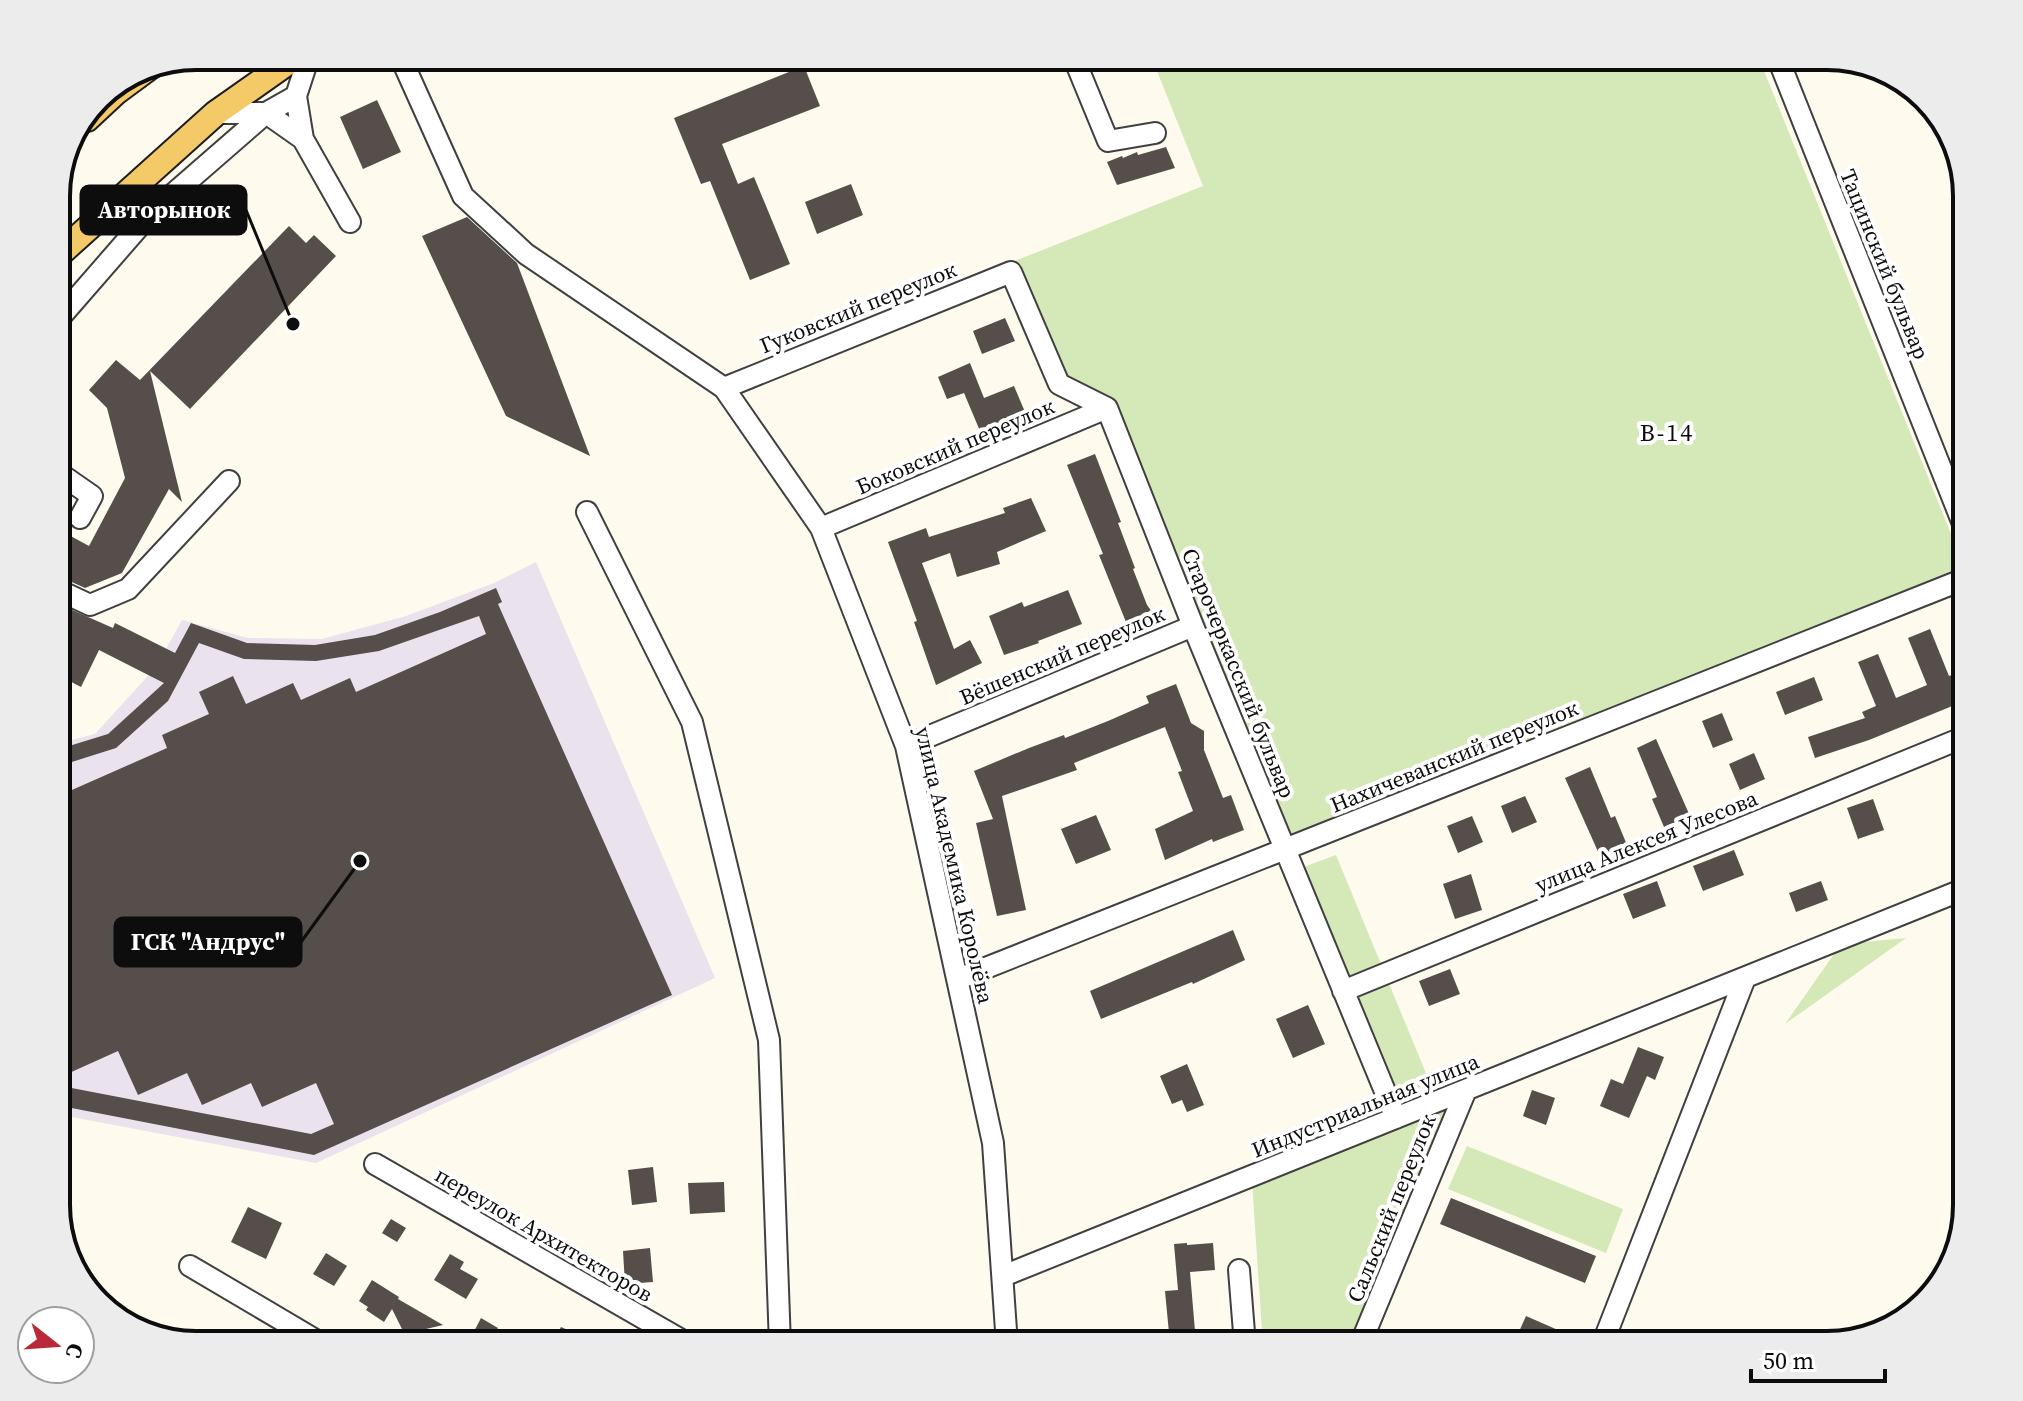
<svg xmlns="http://www.w3.org/2000/svg" width="2023" height="1401" viewBox="0 0 2023 1401" font-family="'Source Serif 4',serif">
<style>
.industrial{fill:#eae2ec}
.green{fill:#d4e8b8}
.building{fill:#554e4a}
.lines{fill:none;stroke-linecap:round;stroke-linejoin:round}
.minor-casing{stroke:#404040;stroke-width:24}
.major-casing{stroke:#1e1e1e;stroke-width:28}
.minor{stroke:#fff;stroke-width:20}
.major{stroke:#f4c968;stroke-width:24}
.labels{text-anchor:middle;dominant-baseline:central;stroke-width:8;stroke-linejoin:round;paint-order:stroke}
.street-label{font-size:22px;fill:#0d0d0d;stroke:#fff}
.neighbourhood-label{font-size:24px;letter-spacing:2px;fill:#0d0d0d;stroke:#fff}
.rim{fill:none;stroke:#0d0d0d;stroke-width:4}
.leader{fill:none;stroke:#0d0d0d;stroke-width:3}
.callout-dot{fill:#0d0d0d;stroke:#fff;stroke-width:3}
.callout{fill:#0d0d0d;stroke:#0d0d0d;stroke-width:3}
.callout-label{font-size:24px;text-anchor:middle;font-weight:bold;fill:#fff}
</style>
<rect width="100%" height="100%" fill="#fefaee"/>
<!-- industrial -->
<path class="industrial" d="M536 562 715 978 316 1163 56 1114V744L95 734 156 667 182 620 248 638 322 639 406 616 494 583Z"/>
<!-- green -->
<path class="green" d="M1151 56H1758L1966 571 1290 841 1112 399 1065 374 1015 261 1203 186Z
M1336 855 1430 1083 1397 1097 1301 868Z
M1906 938 1785 1024 1841 944Z
M1446 1104 1450 1110 1353 1345H1263L1252 1182Z
M1467 1146 1623 1209 1606 1253 1448 1189Z"/>
<!-- building -->
<path class="building" d="M804 66 820 106 722 144 738 184 754 177 790 264 750 280 710 181 701 184 674 118Z
M377 100 401 152 363 169 340 117Z
M1166 147 1175 168 1117 185 1107 162 1122 156 1123 158 1137 152 1138 155Z
M851 184 863 215 817 234 805 202Z
M467 217 517 263 590 456 506 416 422 236Z
M289 226 306 243 314 235 336 256 190 409 150 371 182 502 169 489 122 573 85 588 56 575V528L89 546 125 478 107 408 89 390 116 360 140 380Z
M1005 318 1015 341 982 354 973 331Z
M970 363 984 398 1014 386 1025 412 980 431 964 393 947 399 938 377Z
M1095 454 1121 522 1118 523 1135 568 1133 569 1147 605 1155 616 1128 627 1099 555 1103 554 1067 465Z
M1031 498 1046 531 997 552 1000 564 957 577 950 553 922 563 954 649 970 640 982 663 936 685 914 622 917 621 888 542 926 528 929 537 1005 513 1003 508Z
M496 588 502 602 498 604 672 995 314 1155 56 1105V1085L311 1134 334 1124 316 1083 262 1107 251 1083 202 1105 187 1073 138 1095 118 1051 67 1074 56 1050V797L167 748 162 735 209 714 199 692 233 676 246 704 293 683 301 700 350 678 356 692 486 634 479 616 379 651 316 661 244 659 199 643 168 701 116 748 56 767V750L108 734 164 683 99 650 81 687 56 674V619L63 606 113 628 115 623 175 653 191 623 247 643 315 645 375 635 440 612Z
M1068 590 1082 624 1038 641 1039 643 1004 655 989 616 1022 602 1024 607Z
M1930 629 1949 676 1967 669V700L1869 740 1815 758 1808 737 1865 718 1862 712 1876 706 1858 662 1878 654 1896 698 1927 685 1908 638Z
M1814 677 1823 700 1785 715 1776 692Z
M1176 684 1191 723 1204 731V750L1223 798 1231 795 1244 830 1213 842 1212 839 1165 860 1155 829 1193 811 1178 772 1182 771 1165 727 1074 763 1077 770 1002 796 1026 910 997 916 976 823 993 819 974 771 1029 748 1064 735 1065 738 1108 721 1149 703 1146 696Z
M1722 713 1733 740 1713 748 1702 721Z
M1656 739 1690 816 1664 827 1652 799 1657 797 1637 748Z
M1754 753 1765 779 1740 790 1729 764Z
M1590 767 1611 818 1615 816 1627 845 1600 856 1565 778Z
M1525 796 1537 822 1512 833 1501 806Z
M1873 799 1884 830 1858 839 1847 808Z
M1096 815 1111 850 1076 864 1061 829Z
M1472 816 1483 842 1458 853 1447 826Z
M1734 850 1744 875 1703 891 1693 866Z
M1471 874 1482 910 1455 919 1443 884Z
M1657 881 1666 906 1633 919 1623 894Z
M1821 881 1828 900 1796 912 1789 893Z
M1233 930 1245 960 1193 984 1192 982 1101 1019 1090 991Z
M1450 969 1460 994 1429 1006 1419 981Z
M1308 1005 1325 1044 1293 1058 1276 1019Z
M1638 1047 1664 1057 1655 1080 1647 1076 1629 1118 1600 1106 1611 1079 1623 1084Z
M1187 1064 1204 1105 1187 1112 1182 1100 1172 1104 1160 1076Z
M1532 1090 1555 1098 1546 1125 1523 1116Z
M653 1167 657 1202 632 1205 628 1170Z
M724 1182 725 1212 690 1214 688 1183Z
M1451 1198 1596 1256 1585 1283 1440 1224Z
M248 1207 282 1223 266 1259 231 1242Z
M391 1219 406 1228 397 1242 382 1233Z
M1187 1243V1245L1213 1243 1215 1270 1190 1272 1195 1331 1169 1333 1165 1291 1178 1290 1174 1244Z
M650 1248 653 1282 625 1284 623 1251Z
M326 1253 347 1266 334 1286 313 1274Z
M450 1254 464 1262 460 1269 478 1279 466 1299 434 1280Z
M372 1280 399 1297 398 1299 443 1325 426 1329 412 1339 405 1335 392 1309 384 1322 366 1310 368 1307 359 1301Z
M1526 1316 1567 1334 1562 1345H1513Z
M481 1318 498 1328 488 1345H467Z
M561 1327 570 1331 594 1345H551Z"/>
<g class="lines">
<defs>
<path id="minor" d="M400 56 463 196 526 254 724 388 821 528 906 746 993 1143 1007 1345
M1073 56 1108 141 1155 133
M1777 56 1967 534
M296 96 303 139 350 222
M216 113H266L303 139
M56 322 150 214 266 113 296 96 309 56
M724 388 1011 272 1059 384 1107 408 1193 626 1396 1118
M56 471 92 496 80 518
M587 512 692 722 769 1040 780 1345
M821 528 1107 408
M56 589 90 605 128 589 229 481
M906 746 1193 626
M958 979 1967 578
M1343 991 1967 736
M375 1164 690 1345
M190 1266 324 1345
M1239 1270 1245 1345
M1003 1276 1967 888
M1360 1345 1466 1090
M1602 1345 1745 978"/>
<path id="major" d="M87 119 116 92 154 64
M56 257 216 113 297 56"/>
</defs>
<!-- minor casing -->
<use href="#minor" class="minor-casing"/>
<!-- major casing -->
<use href="#major" class="major-casing"/>
<!-- minor -->
<use href="#minor" class="minor"/>
<!-- major -->
<use href="#major" class="major"/>
</g>
<g class="labels">
<!-- street labels -->
<g class="street-label">
<text transform="translate(1885 264) rotate(68)">Тацинский бульвар</text>
<text transform="translate(858 307) rotate(-22)">Гуковский переулок</text>
<text transform="translate(955 446) rotate(-23)">Боковский переулок</text>
<text transform="translate(1062 655) rotate(-23)">Вёшенский переулок</text>
<text transform="translate(1239 673) rotate(68)">Старочеркасский бульвар</text>
<text transform="translate(1454 756) rotate(-22)">Нахичеванский переулок</text>
<text transform="translate(1646 841) rotate(-22)">улица Алексея Улесова</text>
<text transform="translate(955 865) rotate(77)">улица Академика Королёва</text>
<text transform="translate(1365 1105) rotate(-22)">Индустриальная улица</text>
<text transform="translate(1391 1208) rotate(-68)">Сальский переулок</text>
<text transform="translate(544 1234) rotate(30)">переулок Архитекторов</text>
</g>
<!-- neighbourhood labels -->
<g class="neighbourhood-label">
<text x="1667" y="432">В-14</text>
</g>
</g>
<!-- crop -->
<path d="M0 0H2023V1401H0ZM196 70H1827A126 126 0 0 1 1953 196V1205A126 126 0 0 1 1827 1331H196A126 126 0 0 1 70 1205V196A126 126 0 0 1 196 70Z" fill="#ececec" fill-rule="evenodd"/>
<path class="rim" d="M196 70H1827A126 126 0 0 1 1953 196V1205A126 126 0 0 1 1827 1331H196A126 126 0 0 1 70 1205V196A126 126 0 0 1 196 70Z"/>
<!-- callouts -->
<path class="leader" d="M293 324L246 210M360 861L301 942"/>
<g class="callout-dot">
<circle cx="293" cy="324" r="8"/>
<circle cx="360" cy="861" r="8"/>
</g>
<g class="callout">
<rect x="81" y="186" width="165" height="48" rx="8"/>
<rect x="115" y="918" width="186" height="48" rx="8"/>
</g>
<g class="callout-label">
<text x="164" y="218">Авторынок</text>
<text x="208" y="950">ГСК "Андрус"</text>
</g>
<!-- north arrow -->
<g transform="translate(56 1345) rotate(107)"><circle r="38" fill="#ffffff" stroke="#9e9e9e" stroke-width="2"/>
<path d="M0-6L14 30L0 20L-14 30Z" fill="#b92939"/>
<text y="-12" font-size="22" font-weight="bold" text-anchor="middle" fill="#0d0d0d">С</text>
</g>
<!-- scale -->
<path d="M1751 1369v12h134v-12" fill="none" stroke="#0d0d0d" stroke-width="4"/>
<text x="1763" y="1369" font-size="24" fill="#0d0d0d" stroke="#ffffff" stroke-width="6" paint-order="stroke">50 m</text>
</svg>
